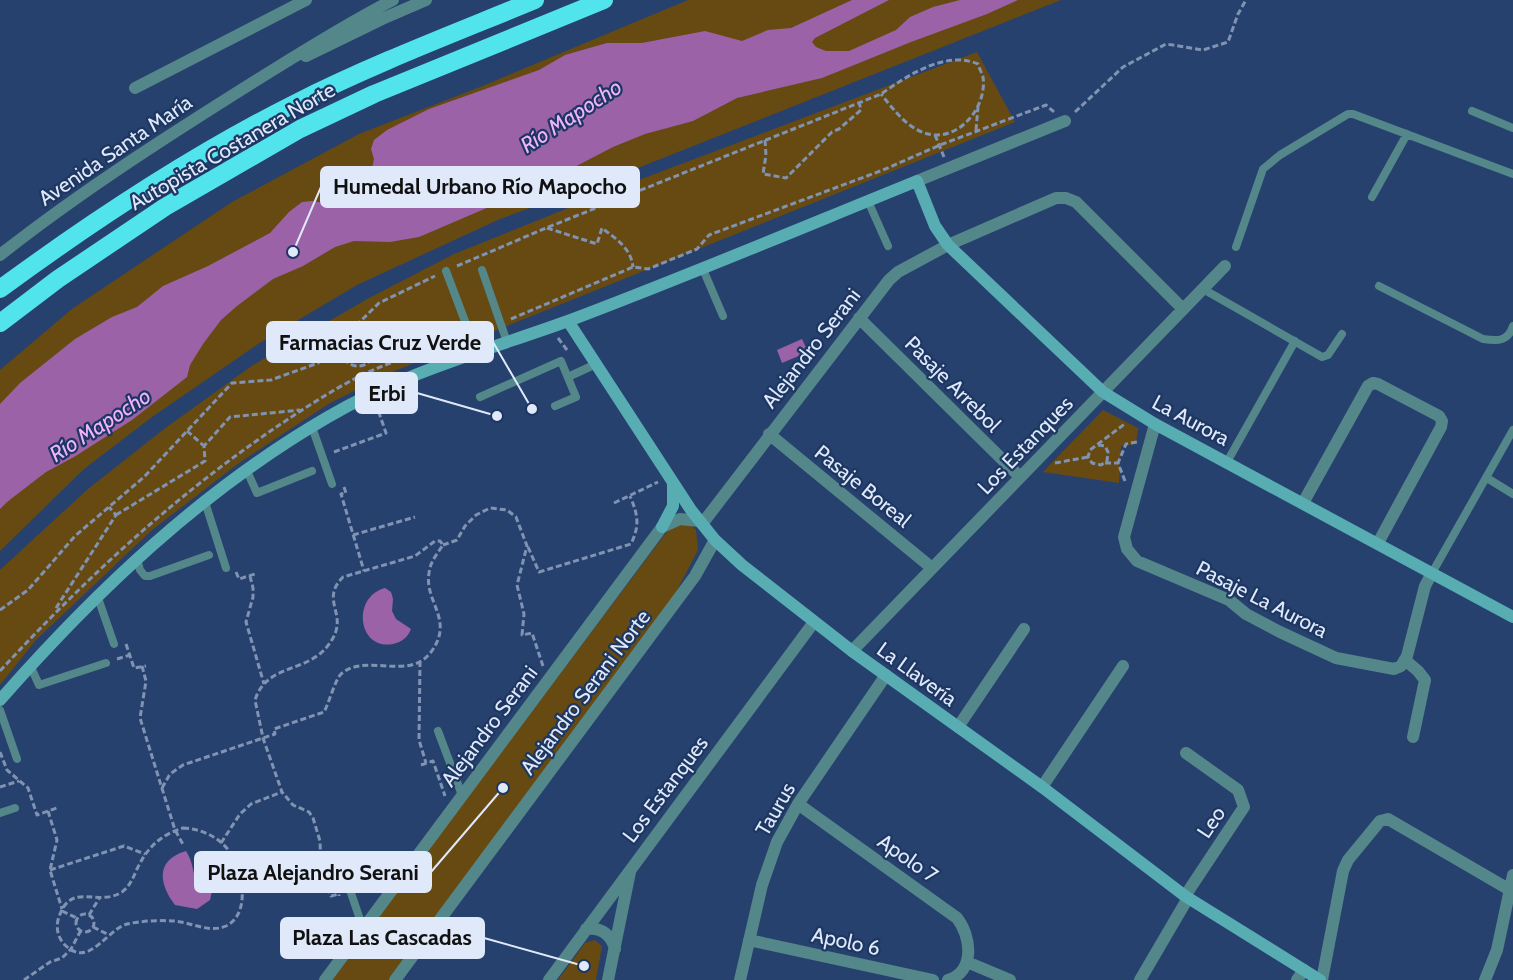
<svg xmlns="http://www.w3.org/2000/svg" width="1513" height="980" viewBox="0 0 1513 980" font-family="Cabin,sans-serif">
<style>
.green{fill:#664a12}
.water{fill:#9c62a8}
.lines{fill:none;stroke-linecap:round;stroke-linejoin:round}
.path{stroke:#8193b2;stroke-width:3;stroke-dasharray:6 3;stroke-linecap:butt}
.lane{stroke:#54878a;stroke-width:8}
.street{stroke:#54878a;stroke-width:12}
.secondary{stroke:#57adb2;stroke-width:12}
.highway{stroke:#52e4ec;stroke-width:18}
.labels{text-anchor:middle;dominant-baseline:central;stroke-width:4.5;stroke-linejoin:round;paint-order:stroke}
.street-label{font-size:21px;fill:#dfe9f9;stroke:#1d3762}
.water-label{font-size:22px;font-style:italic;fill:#f1b2fe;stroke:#1d3762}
.leader{fill:none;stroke:#dfe9f9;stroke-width:2}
.callout-dot{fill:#dfe9f9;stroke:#1d3762;stroke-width:2}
.callout{fill:#dfe9f9;stroke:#dfe9f9;stroke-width:2}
.callout-label{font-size:22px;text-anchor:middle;font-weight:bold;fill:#111}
</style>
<rect width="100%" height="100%" fill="#27416e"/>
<!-- green -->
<path class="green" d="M688 0H1061L605 181 500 219 357 285 258 344 152 417 84 469 0 551V370L72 309 232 202 359 134 480 87Z
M977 52 1015 122 392 372 330 403 239 463 152 530 36 640 0 685V570L88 489 164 429 253 365 369 298 454 254 623 186Z
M1103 410 1138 428 1136 444 1121 446 1119 483 1043 472Z
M687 521 696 530 698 550 674 596 391 980H330L672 525Z
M595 940 602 946 596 980H558L585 943Z"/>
<!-- water -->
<path class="water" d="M852 0H889L815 38 812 42 816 47 826 51H849L896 30 910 17 933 7 960 0H1018L987 14 911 42 822 78 737 98 693 121 645 134 613 147 538 186 419 237 390 242 354 241 335 247 303 266 273 279 237 306 221 320 203 344 190 365 187 377 132 420 74 457 46 472 7 502 0 509V404L20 383 75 339 112 317 137 307 163 286 208 266 270 233 289 212 302 202 312 201 335 205 358 197 372 169 374 159 371 149 374 140 387 130 429 109 539 70 565 55 607 43H642L705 31 742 41 768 30 791 28Z
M802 339 808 352 782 363 777 350Z
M385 588 391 592 393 599 392 611 396 619 411 629C408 637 402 642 393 644 358 651 351 597 385 588Z
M186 851C198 870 187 879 212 891L210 900 197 909 175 905C159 884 155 860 186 851Z"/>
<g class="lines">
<!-- path -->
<path class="path" d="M1075 112 1123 67 1166 44 1203 50 1228 42 1238 14 1246 0
M976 130 978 107
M935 135 944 157
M765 140 766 155 763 174 786 178 832 132 839 129 861 110 859 102
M547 228 597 244 602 228C616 239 631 248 633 267
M457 266 546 228 881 94C907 76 945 50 978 64 979 68 982 73 983 77 987 104 964 136 935 135 911 134 894 110 881 94
M511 319 633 267 648 269 697 249 709 235 883 170 940 145 1046 105 1054 112
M341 349a17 17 0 1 1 34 0a17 17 0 1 1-34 0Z
M558 338 567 350
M373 358 391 363
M187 431 204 446
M1098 445 1105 446 1108 452 1107 461 1101 465 1092 463 1088 457 1090 450 1126 423
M334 452 386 433 377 407
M1055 463 1088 457
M1105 463H1118
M1125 481 1118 463 1126 444 1137 442
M344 487 346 493 341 494 364 571
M614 503 658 482
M116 515 205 461 204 446 230 417 300 410
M353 535 415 517
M443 545 457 540 465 526 476 515 490 508 507 510 516 517 527 546 517 585 524 614 522 635 532 633 543 666
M528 547 539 572 631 544C640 525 638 515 630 496
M236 572 239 579 255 574
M250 576 253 588V597L246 622 264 684
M56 608 116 515 109 507
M0 610 28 590 75 536 144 477 232 383 271 380 318 363 379 303 435 276
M126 644 134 668 146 666
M117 659 130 655
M420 661 419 740 426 763
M142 666 146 681 140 718 175 830 184 846
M0 671C82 582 169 501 269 432 297 413 327 393 358 377 390 361 426 351 460 339
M0 752 7 770 28 788 37 815 57 808
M421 765 433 761 445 796
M0 787 19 781
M162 788 170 774 183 765 275 734 274 729 324 712C329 703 335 680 341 674 366 652 409 682 431 652 455 620 424 602 429 573 430 562 437 554 443 545L440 541H435L415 556 343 577C320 600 347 613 333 638 312 676 268 660 255 700L263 738 282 792 293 805 309 812 313 818 320 841 321 868 331 896 339 894V896
M48 811 57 840 50 870 62 909
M183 828C201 829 218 836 230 852 243 871 251 914 226 926 208 934 190 921 172 921 159 920 140 921 127 924 106 930 89 969 65 945 58 938 56 929 58 920 70 879 97 908 122 892 130 886 133 878 137 869 147 848 160 835 183 828Z
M221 843 240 814 251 804 282 792
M50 870 124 846 145 854
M62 911 77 918
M76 923a9 9 0 1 1 18 0a9 9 0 1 1-18 0Z
M89 915 100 897
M93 927 109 935
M24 980 50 962 62 958 71 949 80 932"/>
<!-- lane -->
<path class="lane" d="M1472 111 1513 128
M1372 197 1407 134
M868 201 888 246
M1236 247 1263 169 1280 155 1348 114H1353L1513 174
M702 267 723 316
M482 270 507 342
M446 271 477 353
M1379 286 1483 339C1497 341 1508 342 1513 326
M1203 289 1322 357 1328 355 1342 334
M568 377 596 364
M480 397 561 361 576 397 555 406
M312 427 332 484
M1227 462 1295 341
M247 471 257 493 312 471
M1487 478 1513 494
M205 502 226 568
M137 559 140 570 145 576H150L209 555
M1432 573 1513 430
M97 595 114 644
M30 665 39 685 106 663
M0 710 17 759
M438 731 462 795
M0 813 15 808
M339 858 363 928"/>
<!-- street -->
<path class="street" d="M306 56 382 19 426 0
M135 88 306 0
M917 181 1065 121
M0 255C80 192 166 137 252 83 299 54 344 25 393 0
M859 318 1020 477
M1155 424 1124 537 1127 549 1137 561 1229 600 1246 614 1280 632 1336 658 1394 669 1401 666 1407 656 1425 586 1432 573
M769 434 932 568
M1303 503 1368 386 1373 383 1378 384 1439 416 1442 421 1441 427 1378 543
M702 524 889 280 898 272 948 245 1056 198H1066L1076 202 1183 309
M852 651 1225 266
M1405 660 1418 671 1425 680 1413 737
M958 727 1024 629
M1042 787 1123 666
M798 804 957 918C971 936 976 971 948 980
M1185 896 1244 807 1238 790 1186 753
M586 929C601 927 611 934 615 949
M749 940 933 980
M967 962 1010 980
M325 980 662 527 680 519 699 521
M395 980 695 576 715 540
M549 980 814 622
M608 980 630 872
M740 980 762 885 777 842 798 804 886 675
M1140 980 1188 898
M1297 980 1304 970
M1322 980 1343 871 1348 860 1380 821 1388 819 1510 890
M1485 980 1497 950 1513 875"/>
<!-- secondary -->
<path class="secondary" d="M568 321 691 510 715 540 742 565 852 651 1042 787 1185 896 1320 980
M662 527 673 506V483
M0 700C96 591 202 490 328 417 402 373 488 350 568 321 685 277 801 228 917 181L935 226 948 245 1103 392 1155 424 1513 617"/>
<!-- highway -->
<path class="highway" d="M0 289C94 220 192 155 296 103 373 64 455 33 535 0
M0 323 58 279 165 207 300 129 374 94 604 0"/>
</g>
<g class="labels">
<!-- street labels -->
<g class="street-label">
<text transform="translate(232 146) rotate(-30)">Autopista Costanera Norte</text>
<text transform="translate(115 150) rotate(-34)">Avenida Santa María</text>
<text transform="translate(811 348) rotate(-52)">Alejandro Serani</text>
<text transform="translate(953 384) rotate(45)">Pasaje Arrebol</text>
<text transform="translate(1191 420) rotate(28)">La Aurora</text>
<text transform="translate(1025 445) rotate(-46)">Los Estanques</text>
<text transform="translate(863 486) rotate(39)">Pasaje Boreal</text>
<text transform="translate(1262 599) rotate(27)">Pasaje La Aurora</text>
<text transform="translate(917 674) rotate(36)">La Llavería</text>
<text transform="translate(585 692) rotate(-53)">Alejandro Serani Norte</text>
<text transform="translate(489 726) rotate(-53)">Alejandro Serani</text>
<text transform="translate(665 789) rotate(-53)">Los Estanques</text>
<text transform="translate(775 809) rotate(-60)">Taurus</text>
<text transform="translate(1211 822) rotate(-56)">Leo</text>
<text transform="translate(908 858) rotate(35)">Apolo 7</text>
<text transform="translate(846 941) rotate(12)">Apolo 6</text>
</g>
<!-- water labels -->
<g class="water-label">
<text transform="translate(571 116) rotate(-33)">Río Mapocho</text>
<text transform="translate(100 425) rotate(-33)">Río Mapocho</text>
</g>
</g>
<!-- callouts -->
<path class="leader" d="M293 252L321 187M532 409L493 342M497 416L417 393M503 788L431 872M584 966L484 938"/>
<g class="callout-dot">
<circle cx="293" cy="252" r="6"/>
<circle cx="532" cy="409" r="6"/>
<circle cx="497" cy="416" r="6"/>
<circle cx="503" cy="788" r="6"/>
<circle cx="584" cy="966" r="6"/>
</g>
<g class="callout">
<rect x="321" y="167" width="318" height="40" rx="6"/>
<rect x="267" y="322" width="226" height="40" rx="6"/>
<rect x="356" y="373" width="61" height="40" rx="6"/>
<rect x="195" y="852" width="236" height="40" rx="6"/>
<rect x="281" y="918" width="203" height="40" rx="6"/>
</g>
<g class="callout-label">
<text x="480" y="194">Humedal Urbano Río Mapocho</text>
<text x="380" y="350">Farmacias Cruz Verde</text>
<text x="387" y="401">Erbi</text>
<text x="313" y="880">Plaza Alejandro Serani</text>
<text x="382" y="945">Plaza Las Cascadas</text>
</g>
</svg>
